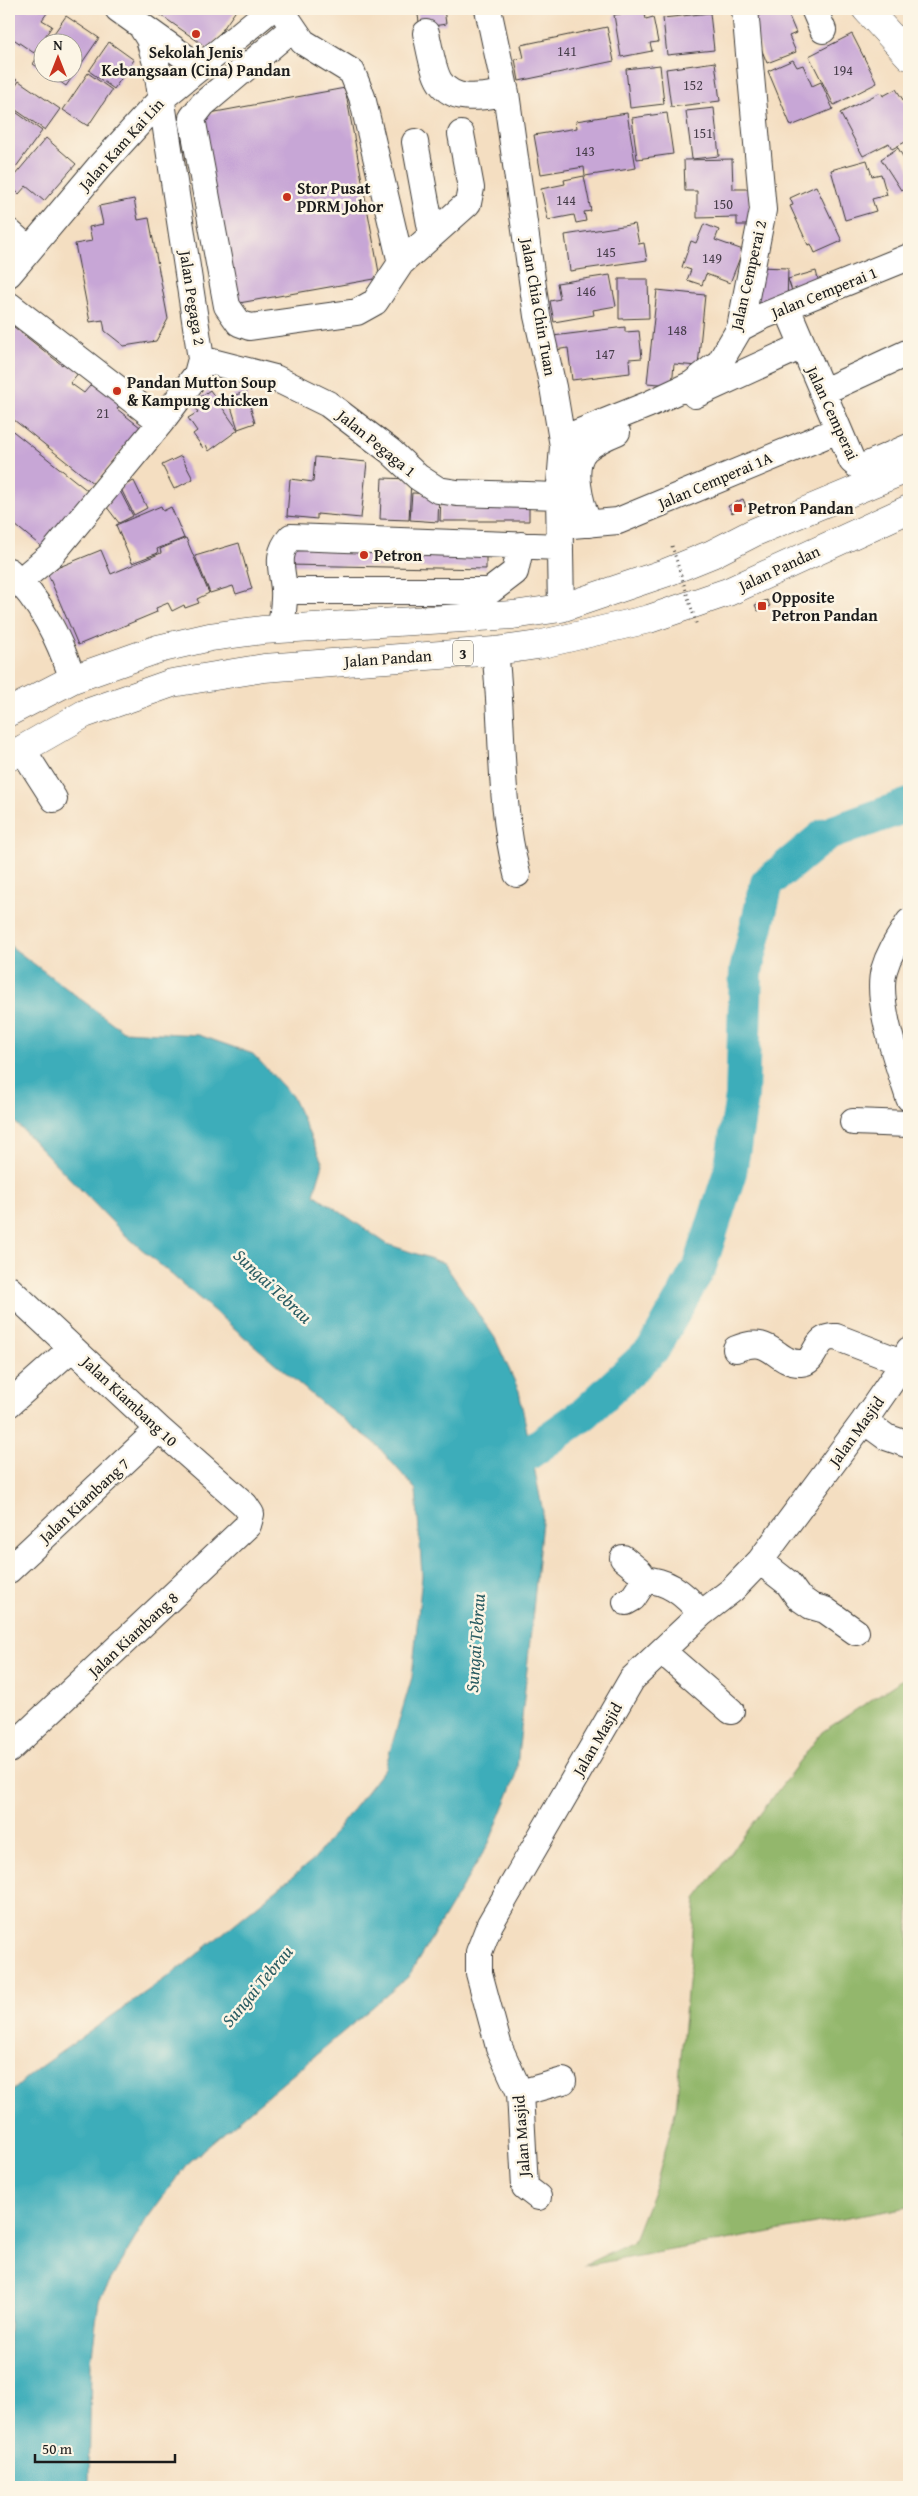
<svg xmlns="http://www.w3.org/2000/svg" width="918" height="2496" viewBox="0 0 918 2496" font-family="'Gentium Book Plus',serif">
<style>
.forest{fill:#93b76c;stroke:#586a44}
.water{fill:#3eadba;stroke:#2d646b}
.lines{fill:none;stroke-linecap:round;stroke-linejoin:round}
.river{stroke:#3eadba;stroke-width:34}
.building{fill:#c7a6d6}
.minor-casing{stroke:#3c3935;stroke-width:28}
.major-casing{stroke:#3c3935;stroke-width:29}
.highway-casing{stroke:#3c3935;stroke-width:29}
.minor{stroke:#fff;stroke-width:26}
.major{stroke:#fff;stroke-width:28}
.highway{stroke:#fff;stroke-width:28}
.path-bridge{stroke:#3c3935;stroke-width:3;stroke-dasharray:1 4;stroke-linecap:butt}
.poi-dot{fill:#c8321e;stroke:#fcf5e5;stroke-width:2}
.labels{text-anchor:middle;dominant-baseline:central;stroke-width:5;stroke-linejoin:round;paint-order:stroke}
.number-label{font-size:14px;fill:#473e4a}
.shield{fill:#fcf5e5;stroke:#5f5d58;stroke-width:1}
.shield-label{font-size:15px;font-weight:bold;fill:#1c1c1c}
.poi-label{font-size:16px;font-weight:bold;fill:#1c1c1c;stroke:#fcf5e5;text-anchor:start}
.street-label{font-size:16px;fill:#1c1c1c;stroke:#fcf5e5}
.water-label{font-size:18px;font-style:italic;fill:#2b5d63;stroke:#fcf5e5}
</style>
<rect width="100%" height="100%" fill="#fcf5e5"/>
<filter id="ink" filterUnits="userSpaceOnUse"><feTurbulence type="fractalNoise" baseFrequency=".02" numOctaves="2"/><feDisplacementMap in="SourceGraphic" scale="10" xChannelSelector="R" yChannelSelector="G"/><feConvolveMatrix kernelMatrix="1 2 1 2 8 2 1 2 1" color-interpolation-filters="sRGB"/></filter>
<filter id="wash" filterUnits="userSpaceOnUse"><feTurbulence type="fractalNoise" baseFrequency=".0096" numOctaves="4" result="noise"/><feDisplacementMap in="SourceGraphic" scale="20" xChannelSelector="R" yChannelSelector="G"/><feGaussianBlur stdDeviation="1.12" result="paint"/><feColorMatrix in="noise" values="0 0 0 0 0 0 0 0 0 0 0 0 0 0 0 0 0 1.4 0 .05"/><feComposite in="paint" operator="in"/></filter>
<g filter="url(#wash)">
<rect width="100%" height="100%" fill="#f4dec1"/>
<!-- forest -->
<path class="forest" d="M909 1675V2207L583 2266 633 2242 657 2181 676 2109 696 1899 822 1732Z"/>
<!-- water -->
<path class="water" d="M9 945 123 1031 199 1035 253 1054 292 1096 323 1164 314 1194 387 1244 444 1263 495 1338 519 1391 543 1512 516 1777 489 1843 408 1977 186 2165 146 2220 99 2300 91 2363 89 2487H9V2094L37 2069 184 1965 314 1859 385 1768 412 1677 422 1575 416 1490 374 1442 325 1406 124 1234 9 1116Z"/>
<g class="lines">
<!-- river -->
<path class="river" d="M493 1478 584 1414 654 1348 700 1266 730 1172 742 1097 746 971 767 883 825 835 909 805"/>
</g>
<g id="blocks">
<!-- building -->
<path class="building" d="M10 9H50L42 20 52 26 34 53 9 36Z
M152 9H237L209 49Z
M417 9H444L446 24 420 28Z
M751 9H786L796 33 789 36 796 52 767 63 754 31Z
M644 10 646 19 653 17 658 42 650 43 652 51 621 57 614 15Z
M710 13 714 50 667 55 663 18Z
M66 16 99 38 66 86 46 72H72V42H48Z
M607 27 614 61 519 81 515 59 524 58 521 45Z
M852 34 877 83 834 105 809 56Z
M109 42 134 60 114 89 89 71Z
M42 50V70L33 64Z
M793 60 797 67 803 65 812 86 821 82 833 109 791 126 768 71Z
M715 62 720 101 671 107 666 69Z
M660 65 664 104 630 108 626 69Z
M88 73 112 90 88 126 63 110Z
M9 74 17 80 9 92Z
M19 81 60 109 45 130 10 106 12 103 9 100V96Z
M345 88 380 278 228 305 194 116Z
M896 89 909 109V140L892 149 889 143 863 156 840 113 881 92 883 96Z
M714 108 719 156 692 159 686 111Z
M13 110 42 131 13 171 9 168V116Z
M627 113 636 168 585 176 584 167 541 174 534 135 577 128 576 121Z
M667 113 673 154 637 159 632 118Z
M46 138 76 164 44 201 26 186 19 194 9 185V182Z
M898 148 909 167V185L901 190 881 159Z
M732 159 733 189H749L750 225H737V217L697 218V191H685L684 160Z
M867 160 872 176 881 174 887 195 872 199 876 211 845 220 831 170Z
M584 176 591 211 584 212 586 221 576 223 574 215 548 220 541 189 565 184 564 180Z
M816 186 842 241 815 253 811 244 808 245 790 206 793 205 790 198Z
M134 199 138 220 149 218 168 319 156 341 124 346 105 331 103 320 90 322 75 244 92 241 89 227 103 224 99 206Z
M635 224 639 244 644 243 647 260 570 271 565 235Z
M704 224 719 230 715 240 743 250 730 283 706 274 702 285 687 280 691 270 682 267 691 241 696 243Z
M756 267 788 268 787 306 755 305Z
M816 271 820 287 793 294 788 279Z
M610 275 616 306 593 310 594 315 554 322 550 301 560 299 557 283Z
M619 279H648L649 318 619 319Z
M657 290 705 295 698 366 674 364 672 385 647 383Z
M9 323 62 365 66 359 80 371 70 383 84 393 95 380 122 402 117 409 140 427 94 484 9 416Z
M625 327V332L639 331 642 358 629 359 630 373 572 380 568 348 555 350 553 336Z
M210 390 238 430 209 451 206 445 203 448 193 434 197 431 188 418 198 412 192 403Z
M246 392 255 423 238 429 228 397Z
M9 428 88 491 43 548 9 520Z
M181 456 193 479 174 489 162 465Z
M315 457 367 462 361 518 317 514V519L287 516 290 479 313 482Z
M382 478 411 479 409 520 380 519Z
M134 481 147 508 134 515 120 487Z
M118 487 133 516 119 523 106 506Z
M412 493 439 494 438 522 410 520Z
M441 497H529V521H440Z
M743 499 746 506 732 513 728 506Z
M161 506 163 511 171 507 184 538 157 549 158 553 132 563 116 525Z
M186 538 209 593 197 599 199 603 185 608 184 605 172 611 168 603 156 608 157 612 78 645 47 572 101 550 111 574 161 553 160 549Z
M288 542 486 546V569L288 565Z
M239 543 252 589 236 594 233 586 210 593 195 556Z
M767 600 770 606 758 611 755 605Z"/>
</g>
</g>
<g filter="url(#ink)">
<use href="#blocks" fill-opacity="0" stroke="#3c3935" stroke-width="1"/>
<g class="lines">
<defs>
<path id="minor" d="M118 9 199 67
M488 9 506 93 537 316 553 387 563 446 559 496 561 608
M814 9 823 30
M284 14 303 42 352 72 362 97 401 263
M293 28 203 104 192 118 227 306 239 323 250 327 357 312 375 302 401 263 468 203 471 188 461 134
M426 33C429 45 433 72 440 82 455 104 485 96 506 93
M415 142 432 235
M9 232 28 249
M9 274 99 167 161 99 271 9
M9 305 161 422
M787 308 852 461 858 466H865L909 447
M740 328 761 317 909 257
M201 359 275 378 328 404 390 451 418 477 438 490 457 493 559 496
M822 392 909 352
M695 395 802 346
M562 439 647 405 692 384 720 362 740 328 763 210 745 9
M589 524C581 506 569 465 586 449 595 442 607 436 617 432
M572 525 618 521 838 430
M9 571C42 602 58 637 73 679
M20 581 52 554 161 422 197 374 201 359 156 63 149 39 141 26
M284 591H490L515 572 521 545
M281 629C282 616 285 602 284 589 282 568 275 555 291 537L560 547
M495 651C504 726 498 800 517 874
M22 749 54 799
M909 922C899 938 889 952 884 970 875 1002 899 1067 909 1098
M853 1122 909 1124
M9 1289 159 1429 245 1505 251 1514 248 1525 9 1750
M736 1349C773 1333 774 1364 801 1363 818 1362 813 1335 836 1337L904 1363
M9 1404 72 1348
M864 1421 886 1437 909 1445
M623 1558 640 1572 645 1580
M760 1561 788 1583 798 1597 811 1606 825 1610 856 1632
M9 1570 159 1429
M626 1602 633 1598 645 1580C669 1580 687 1596 701 1614
M662 1651 731 1711
M520 2093 563 2081
M538 2197 525 2187 520 2093 499 2047 479 1973V1952L490 1924 632 1679 701 1614 732 1590 760 1561 864 1421 904 1363 909 1350"/>
<path id="major" d="M866 9 909 56"/>
<path id="highway" d="M9 712 73 679 158 649 210 637 263 630 513 615 561 608 665 573 712 554 755 532 909 468
M9 757 84 714 172 683 264 668 495 651 538 645 649 619 728 592 909 509"/>
</defs>
<!-- minor casing -->
<use href="#minor" class="minor-casing"/>
<!-- major casing -->
<use href="#major" class="major-casing"/>
<!-- highway casing -->
<use href="#highway" class="highway-casing"/>
<!-- minor -->
<use href="#minor" class="minor"/>
<!-- major -->
<use href="#major" class="major"/>
<!-- highway -->
<use href="#highway" class="highway"/>
<!-- path-bridge -->
<path class="path-bridge" d="M672 546 697 626"/>
</g>
</g>
<!-- markers -->
<g class="poi-dot">
<circle cx="196" cy="34" r="5"/>
<circle cx="287" cy="197" r="5"/>
<circle cx="117" cy="391" r="5"/>
<rect x="733" y="503" width="10" height="10" rx="2.5"/>
<circle cx="364" cy="555" r="5"/>
<rect x="757" y="601" width="10" height="10" rx="2.5"/>
</g>
<g class="labels">
<!-- number labels -->
<g class="number-label">
<text x="567" y="51">141</text>
<text x="843" y="70">194</text>
<text x="693" y="85">152</text>
<text x="703" y="133">151</text>
<text x="585" y="151">143</text>
<text x="566" y="200">144</text>
<text x="723" y="204">150</text>
<text x="606" y="252">145</text>
<text x="712" y="258">149</text>
<text x="586" y="291">146</text>
<text x="677" y="330">148</text>
<text x="605" y="354">147</text>
<text x="103" y="413">21</text>
</g>
<!-- shield labels -->
<rect class="shield" x="453" y="640.5" width="20" height="25" rx="4"/>
<g class="shield-label">
<text x="463" y="653">3</text>
</g>
<!-- poi labels -->
<g class="poi-label">
<text x="196" y="52" text-anchor="middle">Sekolah Jenis<tspan x="196" dy="18">Kebangsaan (Cina) Pandan</tspan></text>
<text x="297" y="188">Stor Pusat<tspan x="297" dy="18">PDRM Johor</tspan></text>
<text x="127" y="382">Pandan Mutton Soup<tspan x="127" dy="18">&amp; Kampung chicken</tspan></text>
<text x="748" y="508">Petron Pandan</text>
<text x="374" y="555">Petron</text>
<text x="772" y="597">Opposite<tspan x="772" dy="18">Petron Pandan</tspan></text>
</g>
<!-- street labels -->
<g class="street-label">
<text transform="translate(121 144) rotate(-48)">Jalan Kam Kai Lin</text>
<text transform="translate(748 275) rotate(-77)">Jalan Cemperai 2</text>
<text transform="translate(824 292) rotate(-22)">Jalan Cemperai 1</text>
<text transform="translate(193 298) rotate(81)">Jalan Pegaga 2</text>
<text transform="translate(539 307) rotate(80)">Jalan Chia Chin Tuan</text>
<text transform="translate(833 413) rotate(65)">Jalan Cemperai</text>
<text transform="translate(377 443) rotate(39)">Jalan Pegaga 1</text>
<text transform="translate(715 480) rotate(-23)">Jalan Cemperai 1A</text>
<text transform="translate(779 568) rotate(-25)">Jalan Pandan</text>
<text transform="translate(388 658) rotate(-4)">Jalan Pandan</text>
<text transform="translate(130 1401) rotate(43)">Jalan Kiambang 10</text>
<text transform="translate(856 1431) rotate(-54)">Jalan Masjid</text>
<text transform="translate(84 1500) rotate(-43)">Jalan Kiambang 7</text>
<text transform="translate(133 1634) rotate(-43)">Jalan Kiambang 8</text>
<text transform="translate(597 1739) rotate(-60)">Jalan Masjid</text>
<text transform="translate(521 2136) rotate(-94)">Jalan Masjid</text>
</g>
<!-- water labels -->
<g class="water-label">
<text transform="translate(273 1286) rotate(43)">Sungai Tebrau</text>
<text transform="translate(475 1643) rotate(-86)">Sungai Tebrau</text>
<text transform="translate(257 1986) rotate(-50)">Sungai Tebrau</text>
</g>
</g>
<!-- margin -->
<rect width="918" height="2496" fill="none" stroke="#fcf5e5" stroke-width="30"/>
<!-- north arrow -->
<g transform="translate(58 58)"><circle r="24" fill="#fcf5e5" stroke="#a29e95"/>
<path d="M0-4L9 19L0 12L-9 19Z" fill="#c8321e"/>
<text y="-8" font-size="14" font-weight="bold" text-anchor="middle" fill="#1c1c1c">N</text>
</g>
<!-- scale -->
<path d="M35 2454v8h140v-8" fill="none" stroke="#1c1c1c" stroke-width="2.5"/>
<text x="42" y="2454" font-size="15" fill="#1c1c1c" stroke="#fcf5e5" stroke-width="4" paint-order="stroke">50 m</text>
</svg>
